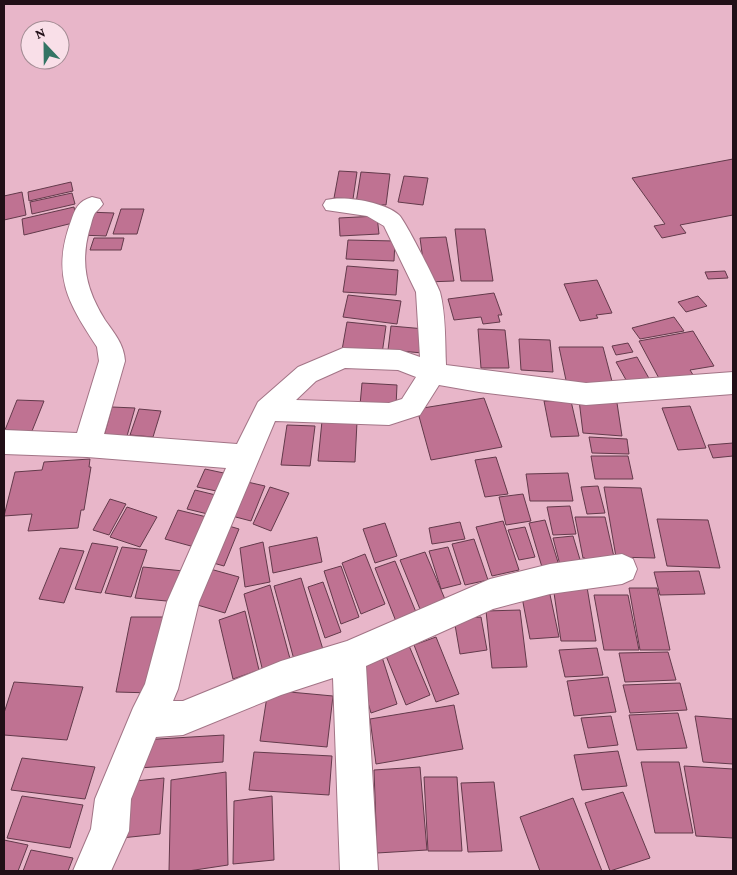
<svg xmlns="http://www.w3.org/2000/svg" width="737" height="875" viewBox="0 0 737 875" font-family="'Crimson Pro',serif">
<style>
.building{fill:#bf7292;stroke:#633a4b}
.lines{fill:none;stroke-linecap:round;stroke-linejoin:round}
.minor-casing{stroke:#a27486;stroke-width:2}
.minor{fill:#fff;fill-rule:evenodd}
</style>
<rect width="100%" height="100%" fill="#e8b6c9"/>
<!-- building -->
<path class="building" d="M733 159V215L680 225 686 233 662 238 654 226 665 224 632 178Z
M339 171 357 172 353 199 334 198Z
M361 172 390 174 386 205 356 203Z
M404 176 428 178 423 205 398 202Z
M71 182 73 191 29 201 28 192Z
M22 192 26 215 4 220V196Z
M72 193 75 204 32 214 30 202Z
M74 207 77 222 24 235 22 219Z
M121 209H144L137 234H113Z
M87 212 114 213 106 236 79 235Z
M377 216 379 234 340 236 339 218Z
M455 229H485L493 281H461Z
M446 237 454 281 426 282 420 238Z
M94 238H124L121 250H90Z
M348 240 395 241 394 261 346 259Z
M347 266 398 270 396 295 343 292Z
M725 271 728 278 708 279 705 272Z
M597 280 612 313 596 315 598 318 580 321 564 284Z
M494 293 502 315H498L500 322 483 324 481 317 454 320 448 299Z
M348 295 401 301 397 324 343 317Z
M698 296 707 306 686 312 678 302Z
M674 317 684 331 640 339 632 328Z
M347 322 386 326 382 354 342 350Z
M391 326 425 329 423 353 388 350Z
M478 329 505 330 509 368H481Z
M693 331 714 366 690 370 695 378 662 384 639 341Z
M519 339 550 340 553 372 521 370Z
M628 343 633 352 616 355 612 346Z
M559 347H603L613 385H567Z
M637 357 651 382 630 387 616 362Z
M362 383 397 385 396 406 360 405Z
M484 398 502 447 431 460 417 409Z
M17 400 44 401 32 431 5 430Z
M579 400 617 403 622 436 583 433Z
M544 401H571L579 436 551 437Z
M690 406 706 448 678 450 662 408Z
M112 407 135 408 127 436H104Z
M139 409 161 411 153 437 130 435Z
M322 421 357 422 355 462 318 461Z
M287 425 315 426 310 466 281 465Z
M589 437 627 439 629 454 592 453Z
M733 443V456L713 458 708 445Z
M591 456H628L633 479H595Z
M496 457 508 494 485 497 475 460Z
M90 459 89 467H91L84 510H81L78 528 28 531 32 514 4 516 15 472 42 470 44 462Z
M205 469 233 475 226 493 197 487Z
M568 473 573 501H530L526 474Z
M243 481 265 486 251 521 228 515Z
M598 486 605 513 587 514 581 487Z
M270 487 289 493 271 531 253 524Z
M604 487 641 488 655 558 616 557Z
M195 490 224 497 216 516 187 509Z
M523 494 531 521 506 525 499 497Z
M110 499 126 504 109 535 93 530Z
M570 506 576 534 553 535 547 507Z
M127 507 157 517 140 547 110 537Z
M178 510 215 519 202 549 165 539Z
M575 517H605L614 557 587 570 585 558H583Z
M657 519 708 520 720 568 667 566Z
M545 520 561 572 544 574 529 523Z
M503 521 519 570 492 576 476 527Z
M460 522 465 539 432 544 429 528Z
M385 523 397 556 375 563 363 529Z
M222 524 239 529 224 566 206 561Z
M525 527 535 557 519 560 508 530Z
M573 536 581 563 560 565 553 538Z
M317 537 322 562 273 573 269 547Z
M474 539 488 580 465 585 452 544Z
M263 542 270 582 245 587 240 548Z
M92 543 118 547 101 593 75 589Z
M122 547 147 550 131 597 105 593Z
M448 547 461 584 441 589 429 551Z
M60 548 84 551 64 603 39 599Z
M425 552 447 604 422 614 400 560Z
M365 554 385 604 361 614 342 563Z
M395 561 418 617 397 624 375 568Z
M341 566 359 617 341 624 324 571Z
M143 567 184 571 177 602 135 598Z
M203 567 239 577 225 613 187 602Z
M699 571 705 594 660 595 654 572Z
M301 578 325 656 296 667 274 586Z
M323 582 341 632 325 638 308 587Z
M270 585 292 666 264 676 244 594Z
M553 586 587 587 596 641H561Z
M629 588H657L670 650H640Z
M549 590 559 637 530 639 521 592Z
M594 595H628L639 650H604Z
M520 610 527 667 492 668 486 611Z
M245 611 259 670 233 679 219 620Z
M131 617H167L153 693 116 692Z
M481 617 487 650 460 654 454 619Z
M436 637 459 694 436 702 414 645Z
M407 641 430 695 406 705 384 651Z
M597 648 603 675 565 677 559 650Z
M668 652 676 680 625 682 619 653Z
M382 657 397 704 371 713 357 665Z
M608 677 616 712 574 716 567 681Z
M14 682 83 687 67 740 4 735V713Z
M680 683 687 710 630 713 623 685Z
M268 690 333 696 327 747 260 741Z
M454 705 463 749 376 764 370 719Z
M678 713 687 748 637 750 629 715Z
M611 716 618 745 588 748 581 718Z
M695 716 733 719V764L703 762Z
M224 735 223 762 139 768 142 740Z
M618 751 627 786 582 790 574 755Z
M254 752 332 756 329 795 249 790Z
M22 758 95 767 85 799 11 790Z
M641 762H679L693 833H655Z
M684 766 733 769V838L696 836Z
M420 767 427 850 377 853 374 770Z
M226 772 228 865 188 871H169L171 780Z
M424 777H457L462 851H428Z
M164 778 160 834 121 838 126 782Z
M494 782 502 851 468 852 461 783Z
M623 792 650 858 610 871 585 803Z
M22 796 83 805 70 848 7 838Z
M272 796 274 860 233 864 234 801Z
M573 798 602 871H540L520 817Z
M4 840 28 845 18 871H4Z
M31 850 73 858 68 871H23Z"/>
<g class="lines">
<defs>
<path id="minor" d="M92 197 100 199 103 204C101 207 98 210 95 213 92 218 91 226 89 231 80 265 87 291 105 320 114 333 124 344 125 361L104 434 237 444 258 402 298 367 343 348 400 350 420 357 416 292 384 226 367 216 326 210 323 205 326 200C344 195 385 202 399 215 405 220 437 284 440 292 446 315 445 342 446 365L586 383 733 372V394L586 405 479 392 439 385 420 415 389 425 275 421 199 602 178 689 173 701H183L281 661 347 641 490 579 550 564 622 554 633 559 637 569 633 579 622 584 550 594 493 609 366 666 378 871H340L333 678 281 695 183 735 156 737 131 799 129 831 111 871H73L91 829 95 799 133 708 145 684 167 602 226 468 87 457 4 454V430L77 433 99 361 97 347C68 303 51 275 71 221 75 209 78 201 92 197ZM345 368 398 370 416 377 402 399 389 403 296 400 316 381Z"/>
</defs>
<!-- minor casing -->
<use href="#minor" class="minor-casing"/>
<!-- minor -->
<use href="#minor" class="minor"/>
</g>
<!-- border -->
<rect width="737" height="875" fill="none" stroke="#210f17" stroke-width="10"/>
<!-- north arrow -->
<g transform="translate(45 45) rotate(338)"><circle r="24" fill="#f9dfe8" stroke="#a38c94"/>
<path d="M0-4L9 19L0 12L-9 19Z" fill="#347464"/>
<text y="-8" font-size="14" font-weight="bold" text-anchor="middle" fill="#210f17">N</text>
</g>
</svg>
